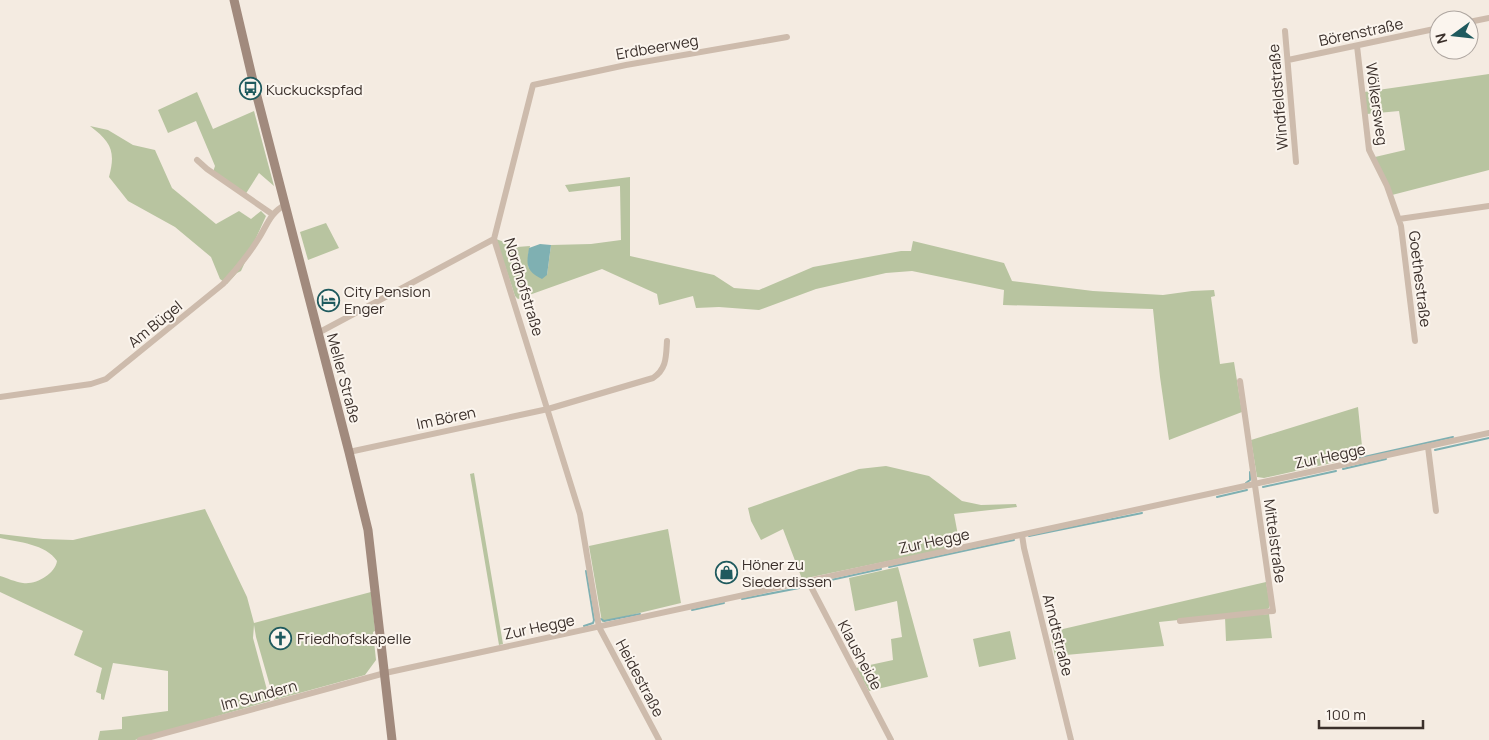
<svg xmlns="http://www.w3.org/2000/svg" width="1489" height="740" viewBox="0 0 1489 740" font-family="Manrope,sans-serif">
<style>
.green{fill:#b8c4a0}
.water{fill:#7fb0b2}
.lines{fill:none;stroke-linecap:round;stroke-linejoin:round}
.stream{stroke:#7fb0b2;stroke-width:2}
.street{stroke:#cdbbac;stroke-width:6}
.secondary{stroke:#a18a7d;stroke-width:9}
.labels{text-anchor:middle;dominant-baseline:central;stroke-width:4;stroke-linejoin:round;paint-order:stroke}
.street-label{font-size:15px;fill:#3b302b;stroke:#fbf5ee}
.poi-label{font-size:15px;fill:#3b302b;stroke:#fbf5ee;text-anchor:start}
</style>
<rect width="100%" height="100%" fill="#f4ebe1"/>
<!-- green -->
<path class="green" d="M1489 74V170L1392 195 1375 157 1405 150 1399 111 1367 114 1364 92Z
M197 92 213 129 254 111 274 186 259 173 245 195 213 172 215 166 196 121 168 133 158 110Z
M90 126 108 130 133 145 155 150 172 188 216 224 239 211 251 219 261 211 266 216 241 271 237 273 227 284 220 279 211 257 175 227 128 201 109 177C116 151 111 142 90 126Z
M630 177V256L714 275 734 288 759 290 813 267 901 251H911L913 241 1004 263 1012 281 1093 291 1163 295 1192 291 1214 290 1215 296 1211 297 1220 364 1234 362 1242 412 1169 440 1160 377 1153 309 1003 305 1004 290 912 271 886 273 816 289 759 310 719 307 696 308 693 296 659 305 657 294 602 269 518 299 515 296 496 239 517 247 530 246 528 256V267L547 275 551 245 591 244 621 240 620 186 569 192 565 185Z
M326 223 339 248 308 260 300 232Z
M1358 407 1363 456 1264 478 1257 477 1251 440Z
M886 466 929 476 962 501 981 505 1016 504 1017 507 954 514 960 546 802 579 783 529 761 540 751 521 748 508 859 469Z
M474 473 503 644 499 645 470 474Z
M205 509 247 597 254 623 371 592 375 631 373 632 376 660 365 675 274 700 256 637 254 625 253 638 270 701 135 740H98L100 731 122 729V717L168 711V671L113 663 104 700 101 699V694L96 692 102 668 74 655 83 631 0 592V576C7 578 15 582 23 583 36 585 55 574 57 561 46 544 18 542 0 538V534L43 539 73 540Z
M668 529 681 603 602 622 589 546Z
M898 567 928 677 869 691 856 668 893 660 891 639 902 637 897 601 855 611 849 578Z
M1266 582 1270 604 1269 608 1265 611 1159 622 1164 646 1055 656 1050 632Z
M1269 614 1272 638 1226 641 1225 617Z
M1010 631 1016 659 979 667 973 639Z"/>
<!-- water -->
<path class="water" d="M540 244 551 245 547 275 542 279C526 271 526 265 529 248Z"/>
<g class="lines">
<!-- stream -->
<path class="stream" d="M1435 450 1489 438
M1355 459 1453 437
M1343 469 1386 459
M1246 483 1250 480V472
M1263 487 1336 471
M1217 497 1247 490
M1029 536 1142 513
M889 567 1014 540
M817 583 881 569
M742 599 799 588
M692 610 724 603
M601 619 604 621 640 614
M584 626 593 623 594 620 586 571"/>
<!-- street -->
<path class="street" d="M1469 22 1489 18
M1285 31 1296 162
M1357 46 1369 150 1387 186 1401 226 1415 341
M1288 60 1439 28
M197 160 207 169 272 214
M1399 219 1489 206
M318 333 494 239
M0 397 91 384 106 379 223 284C236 270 249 254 259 238 267 225 271 212 285 205
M1428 447 1436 511
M349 452 548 409 653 378C667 369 666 356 667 341
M1022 535 1024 548 1071 740
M808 581 891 740
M1180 621 1273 611 1240 381
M140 740 385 673 1489 433
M659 740 599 627 580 514 494 239 533 85 626 65 787 37"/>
<!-- secondary -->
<path class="secondary" d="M234 0 253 81 349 452 368 530 392 740"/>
</g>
<!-- icons -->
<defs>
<symbol id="bus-ring" viewBox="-11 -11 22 22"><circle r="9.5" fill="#fbf5ee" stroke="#1f5a5e" stroke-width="1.5"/><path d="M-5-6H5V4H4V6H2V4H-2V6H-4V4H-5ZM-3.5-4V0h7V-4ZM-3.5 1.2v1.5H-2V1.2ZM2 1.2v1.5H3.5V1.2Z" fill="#1f5a5e"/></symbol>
<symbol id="hotel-ring" viewBox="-11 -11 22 22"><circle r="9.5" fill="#fbf5ee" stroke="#1f5a5e" stroke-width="1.5"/><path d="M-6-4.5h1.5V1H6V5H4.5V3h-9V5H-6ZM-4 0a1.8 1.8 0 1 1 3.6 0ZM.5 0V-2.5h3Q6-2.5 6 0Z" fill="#1f5a5e"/></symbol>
<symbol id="shop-ring" viewBox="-11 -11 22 22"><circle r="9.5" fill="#fbf5ee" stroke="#1f5a5e" stroke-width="1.5"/><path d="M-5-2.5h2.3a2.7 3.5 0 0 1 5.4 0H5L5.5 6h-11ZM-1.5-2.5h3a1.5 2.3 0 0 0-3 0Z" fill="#1f5a5e"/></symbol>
<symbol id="church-ring" viewBox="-11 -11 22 22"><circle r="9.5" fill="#fbf5ee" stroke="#1f5a5e" stroke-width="1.5"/><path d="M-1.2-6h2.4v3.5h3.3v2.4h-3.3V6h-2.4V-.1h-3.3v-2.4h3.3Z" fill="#1f5a5e"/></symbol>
</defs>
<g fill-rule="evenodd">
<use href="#bus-ring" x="238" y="76" width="25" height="25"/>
<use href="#hotel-ring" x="316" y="288" width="25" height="25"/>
<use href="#shop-ring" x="714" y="560" width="25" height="25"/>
<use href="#church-ring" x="268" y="626" width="25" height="25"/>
</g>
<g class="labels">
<!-- street labels -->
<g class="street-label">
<text transform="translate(1361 32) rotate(-12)">Börenstraße</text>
<text transform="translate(657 47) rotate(-10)">Erdbeerweg</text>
<text transform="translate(1278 97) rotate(-95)">Windfeldstraße</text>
<text transform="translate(1377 104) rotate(82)">Wölkersweg</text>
<text transform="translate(1420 279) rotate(83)">Goethestraße</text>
<text transform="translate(524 287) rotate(73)">Nordhofstraße</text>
<text transform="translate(155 324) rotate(-39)">Am Bügel</text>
<text transform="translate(344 378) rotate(75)">Meller Straße</text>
<text transform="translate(446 418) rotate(-12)">Im Bören</text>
<text transform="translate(1330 456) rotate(-12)">Zur Hegge</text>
<text transform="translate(934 541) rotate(-12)">Zur Hegge</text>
<text transform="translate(1275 541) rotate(82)">Mittelstraße</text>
<text transform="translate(539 627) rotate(-12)">Zur Hegge</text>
<text transform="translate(1058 635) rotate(76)">Arndtstraße</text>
<text transform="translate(860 655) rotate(62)">Klausheide</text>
<text transform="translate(640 678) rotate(62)">Heidestraße</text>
<text transform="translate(259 695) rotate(-15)">Im Sundern</text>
</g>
<!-- poi labels -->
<g class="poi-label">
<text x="266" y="89">Kuckuckspfad</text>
<text x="344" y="291">City Pension<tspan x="344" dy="17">Enger</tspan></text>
<text x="742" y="564">Höner zu<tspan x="742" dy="17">Siederdissen</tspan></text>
<text x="297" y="638">Friedhofskapelle</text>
</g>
</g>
<!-- north arrow -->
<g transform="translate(1454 35) rotate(255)"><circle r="24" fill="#fbf5ee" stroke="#aea6a0"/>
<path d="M0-4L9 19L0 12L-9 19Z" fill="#1f5a5e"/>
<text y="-8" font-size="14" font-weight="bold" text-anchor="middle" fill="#3b302b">N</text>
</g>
<!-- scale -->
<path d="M1319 720v8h104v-8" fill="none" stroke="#3b302b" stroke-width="2.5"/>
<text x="1326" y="720" font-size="15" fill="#3b302b" stroke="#fbf5ee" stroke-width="4" paint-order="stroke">100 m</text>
</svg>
